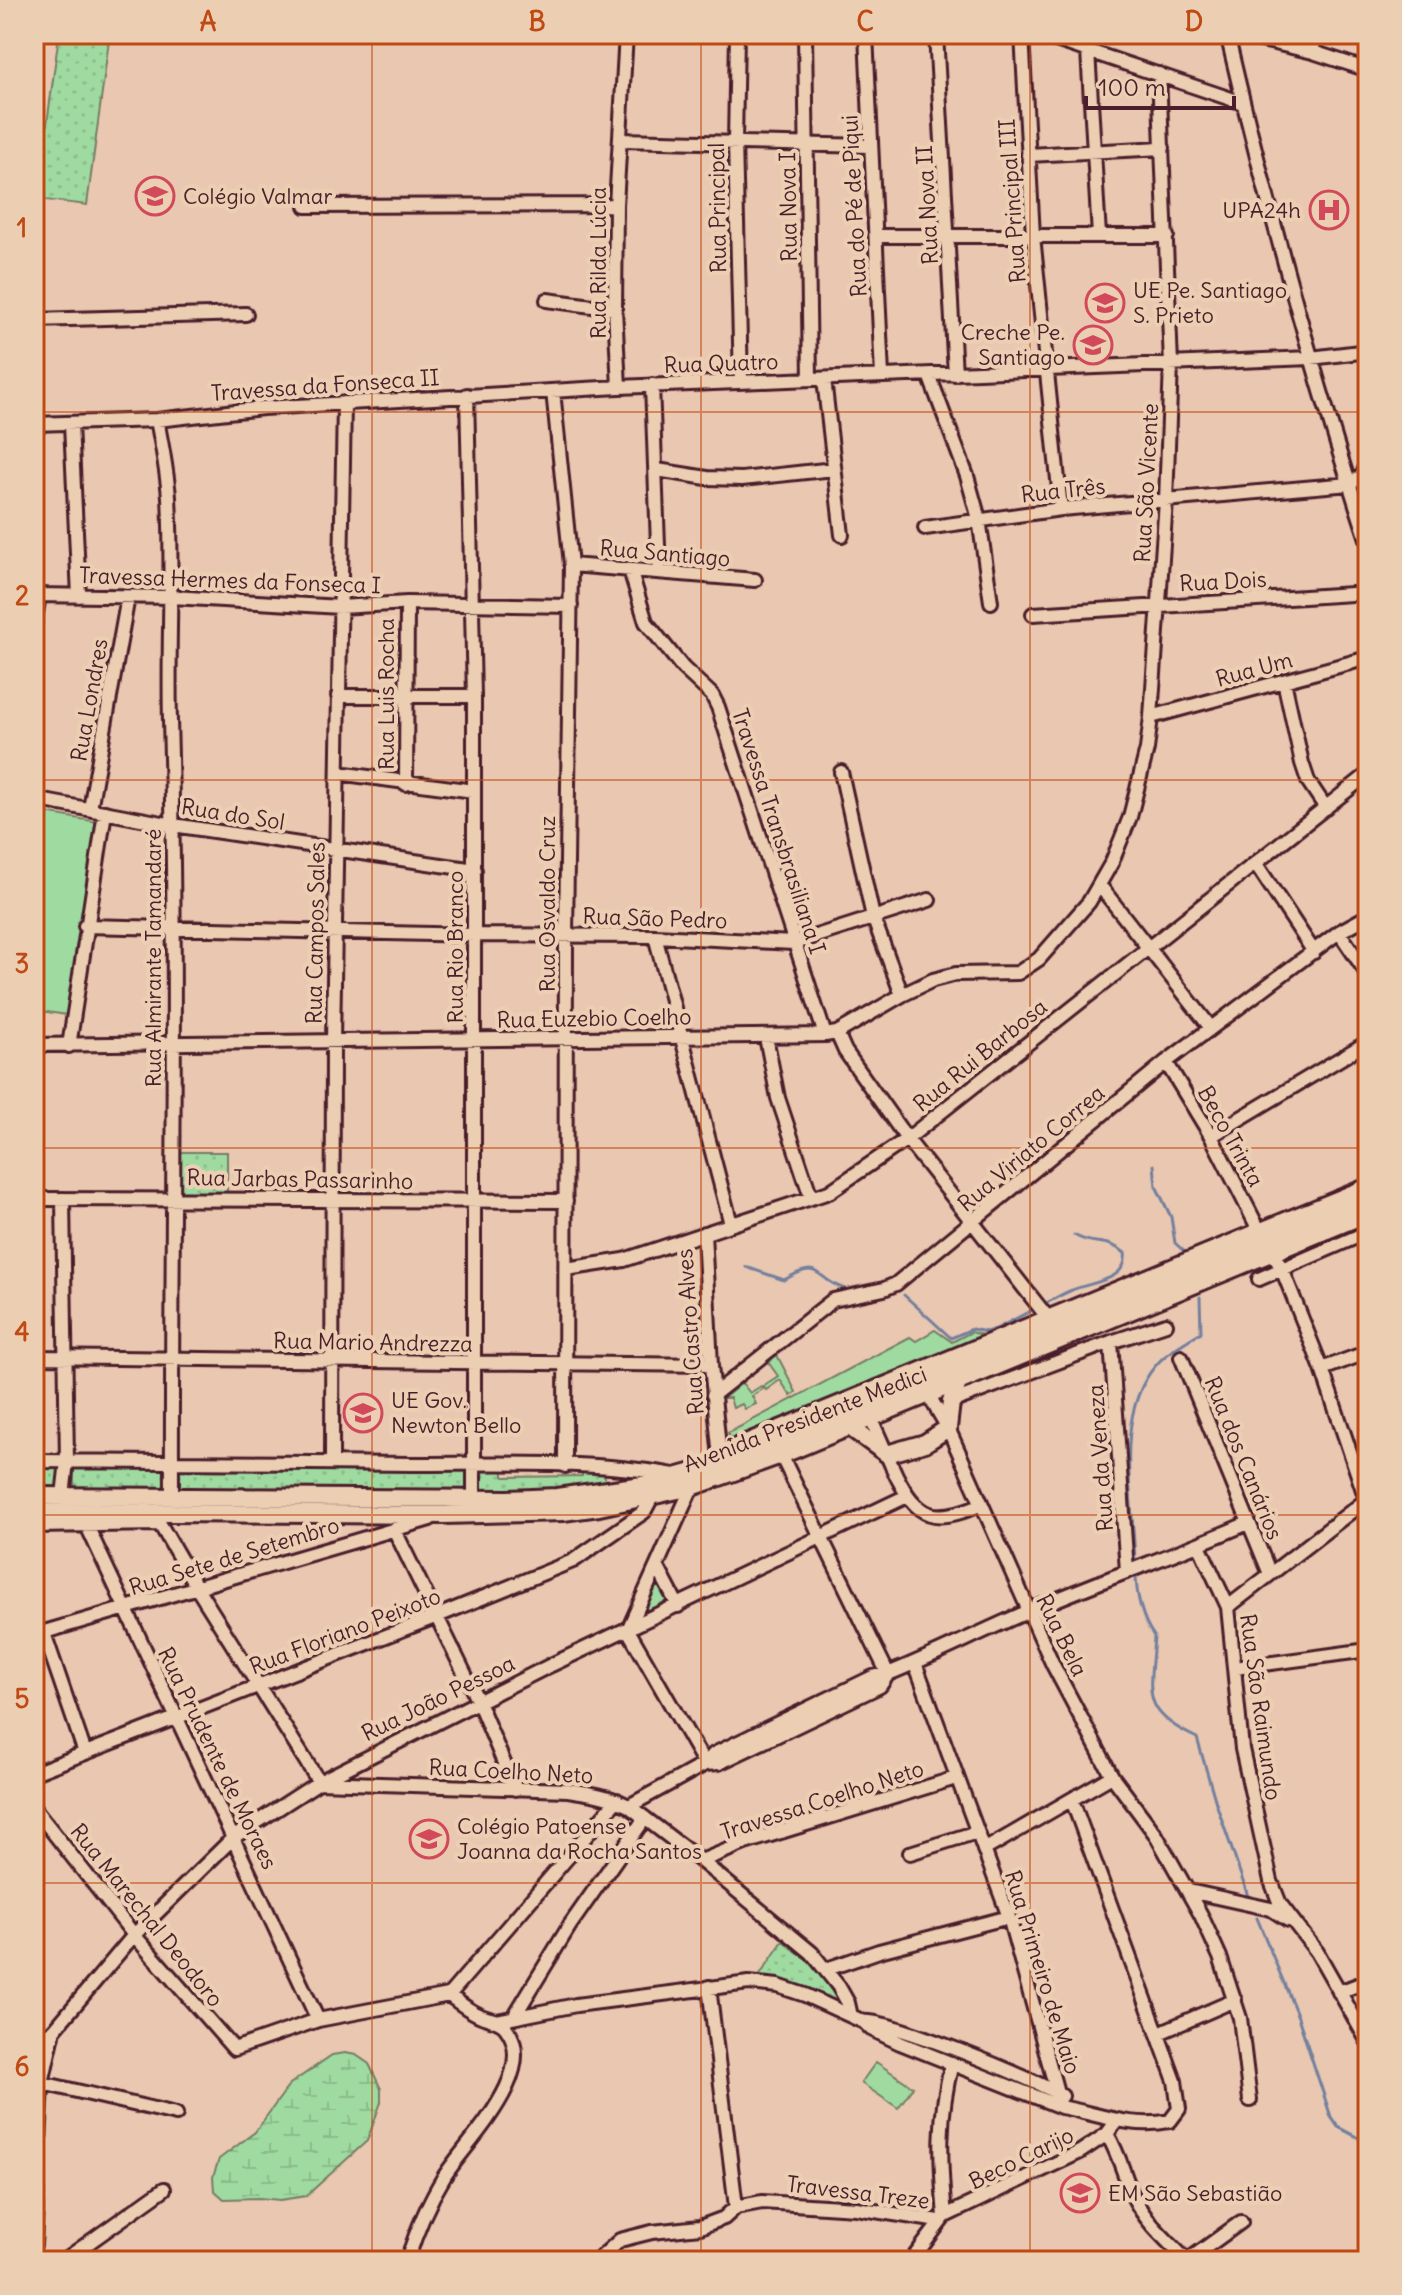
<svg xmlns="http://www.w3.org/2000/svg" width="1402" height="2295" viewBox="0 0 1402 2295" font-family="Delius,sans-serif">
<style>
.grass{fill:#9fdba1;stroke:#747d66;stroke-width:2}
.wetland{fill:url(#wetland-marsh);stroke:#747d66;stroke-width:2}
.park{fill:url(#park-dots);stroke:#747d66;stroke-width:2}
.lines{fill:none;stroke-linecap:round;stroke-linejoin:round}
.stream{stroke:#73809e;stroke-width:3}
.minor-casing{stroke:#4a1f2b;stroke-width:18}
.major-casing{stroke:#4a1f2b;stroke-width:22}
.minor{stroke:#eccfb3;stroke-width:12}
.major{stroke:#eccfb3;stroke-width:16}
.grid{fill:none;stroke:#c04a14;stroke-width:2;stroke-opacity:0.55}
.labels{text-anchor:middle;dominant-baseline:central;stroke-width:8;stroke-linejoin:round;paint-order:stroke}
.poi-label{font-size:22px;fill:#4a1f2b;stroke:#eccfb3;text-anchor:start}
.street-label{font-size:22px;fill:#4a1f2b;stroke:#eccfb3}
.neatline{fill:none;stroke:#c04a14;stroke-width:3}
.grid-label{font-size:26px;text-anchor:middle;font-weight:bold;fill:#c04a14}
</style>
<defs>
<pattern id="wetland-marsh" width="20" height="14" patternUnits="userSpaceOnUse" patternTransform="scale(2)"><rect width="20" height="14" fill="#9fdba1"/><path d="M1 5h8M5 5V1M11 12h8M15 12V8" fill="none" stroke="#8abc8b"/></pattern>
<pattern id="park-dots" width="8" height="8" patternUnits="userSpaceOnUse" patternTransform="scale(2)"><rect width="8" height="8" fill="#9fdba1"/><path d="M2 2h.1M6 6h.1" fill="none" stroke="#8abc8b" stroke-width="1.8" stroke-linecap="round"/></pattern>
</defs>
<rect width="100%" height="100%" fill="#eac7b0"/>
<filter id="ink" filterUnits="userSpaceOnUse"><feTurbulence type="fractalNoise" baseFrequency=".0125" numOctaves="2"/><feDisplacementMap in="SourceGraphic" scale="16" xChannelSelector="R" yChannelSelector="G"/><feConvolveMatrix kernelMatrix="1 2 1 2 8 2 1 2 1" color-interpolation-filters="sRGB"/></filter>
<g filter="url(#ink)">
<!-- grass -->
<path class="grass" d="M34 811 98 822 67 1015 34 1010Z
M935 1330 952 1342 971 1332 983 1335 731 1440 728 1433 910 1337 916 1341Z
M777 1355 796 1392 791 1396 780 1380 766 1390 763 1386 778 1376 768 1362Z
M742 1383 750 1393 761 1386 763 1389 752 1396 756 1404 745 1409 742 1404 733 1408 730 1398H724Z
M876 2062 913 2087 898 2108 861 2083Z"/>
<!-- wetland -->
<path class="wetland" d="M345 2053 356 2055 369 2064 381 2089V2102L367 2141 306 2196 280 2200 259 2198 224 2199 214 2190 213 2177 219 2159 255 2132 290 2084 332 2055Z"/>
<!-- park -->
<path class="park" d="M59 34 109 40 87 205 37 199Z
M178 1152H227V1193H178Z
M177 1465 467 1471 466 1495 176 1492Z
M34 1466 62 1467 61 1492H34Z
M74 1466H169L168 1493 74 1492Z
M480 1470H502L504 1477 582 1476V1472L604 1471 606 1487 481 1493Z
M657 1576 671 1604 639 1614Z
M783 1941 817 1968 841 2006 789 1984 758 1978Z"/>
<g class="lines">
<!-- stream -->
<path class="stream" d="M1154 1165 1156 1186 1171 1217 1175 1243 1187 1254
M746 1267 784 1280C823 1257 813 1279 845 1289
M904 1295 951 1338 972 1329 986 1332 996 1329 1036 1308
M1043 1305C1052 1300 1062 1294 1072 1290 1090 1282 1129 1281 1125 1253 1105 1237 1094 1247 1074 1235
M1135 1563C1134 1501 1112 1416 1156 1365 1168 1351 1186 1342 1201 1332L1200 1297
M1136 1574C1136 1594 1142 1620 1154 1636 1151 1692 1138 1711 1197 1738L1216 1803 1249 1899
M1257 1918 1298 2017 1331 2117 1338 2127 1368 2143"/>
<defs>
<path id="minor" d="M737 34 735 141 741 382
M805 34 810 379
M866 34 882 376
M936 34 955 374
M1022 34 1033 236 1061 509
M1038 34 1243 103
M1227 34C1267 205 1313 375 1368 542
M1236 34 1313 52 1368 70
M1088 51 1099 236
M1313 52 1314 34
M621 140 870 146
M1028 155 1163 148
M306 206 616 205
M876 236H1167
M547 300 615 309
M34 320 246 314
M929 375 967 476 979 519 991 602
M824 379 842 535
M652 385 659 572
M619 387 615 309 616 205 626 34
M553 391 571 565 566 935 565 1466
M467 395 474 696V1499
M157 420C162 445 167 471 169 497 173 572 168 647 170 721 178 980 171 1238 172 1496
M34 424 157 420 263 408 619 387 1311 358 1368 351
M71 424 79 596
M657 470 707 478 742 479 834 469
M925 528 1061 509 1350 484 1363 475 1368 461
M571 565 755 580
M630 570 646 622 683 668 712 695 718 707 825 1035
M34 595 172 597 340 607 407 603 571 606
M1033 614 1368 593
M34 626 39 595
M1284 681 1302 763 1308 781 1326 808
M338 696H474
M1151 717 1368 658
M841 772 873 917 902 995
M338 773 474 791
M406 784 407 603
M34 799 173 825 475 870
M90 809 128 597
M1256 864 1314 952
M1100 886 1211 1028
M85 926 475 935 655 936 794 943 929 900
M1339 932 1368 975
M655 936 731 1224
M837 1033 845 1051 907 1139 1048 1318
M766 1037 778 1098 811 1197
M34 1045 825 1035 837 1033 902 995 933 980 956 974 1018 973 1039 959 1089 902 1112 862 1130 817 1147 749 1151 717 1166 501 1171 364 1159 74
M69 1046 105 812
M1166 1062 1211 1136 1259 1230 1282 1269 1322 1369 1368 1505
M1211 1136 1368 1042
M34 1199 566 1201
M704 1233 711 1365 720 1458
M566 1269 624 1260 829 1192 907 1139 1368 774
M1259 1279 1368 1232
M1111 1342 1127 1571
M34 1357 711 1365
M1181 1357 1270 1574
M1322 1369 1368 1352
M925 1389 948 1428 1053 1665 1112 1776 1156 1835 1201 1915 1220 1957 1240 2018 1250 2100
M713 1395 833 1300 884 1289 896 1284 1166 1062 1339 932 1368 916
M951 1402 1111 1342 1166 1324
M868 1413C878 1433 886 1454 896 1475 918 1519 934 1524 980 1505
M719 1452 1368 1185
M781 1455 888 1674
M34 1461C160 1461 286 1463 412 1464 499 1464 589 1460 674 1475
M332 1463 333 1041 344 403
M692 1487 628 1630 705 1764
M63 1496 67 1461 63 1199
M153 1512 197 1588 319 1782 568 1790C589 1793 609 1796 629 1806L701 1861 812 1953 839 1987 848 2003 851 2016
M81 1513 318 2020
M34 1526 160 1524
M394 1529 478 1701 515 1789
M1199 1545 1228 1607 1242 1749 1271 1881 1280 1904 1317 1952 1368 2042
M657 1566 678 1606
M1228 1607 1366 1500
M44 1633 85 1753
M34 1635 430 1519
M915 1663 1009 1917 1061 2107
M1235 1668 1368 1650
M705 1764 719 1763 880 1686 888 1674
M34 1773 435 1617 573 1561 644 1512 652 1497
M629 1806 705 1764 714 1754 873 1677 888 1674C935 1655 980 1632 1027 1612 1100 1580 1176 1555 1248 1523
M34 1808 134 1935 234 2049 318 2020 449 1995C458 2002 468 2010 479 2015 488 2020 500 2019 506 2028 541 2072 465 2143 444 2177 428 2203 416 2232 407 2261
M984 1850 1112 1776
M910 1853 977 1832
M701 1861 745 1843 956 1778
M1189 1891 1271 1909 1288 1920
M827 1969 879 1951 1009 1917
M709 1987 736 2207
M1339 1992 1368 1981
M449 1995 617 1800
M515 2015 570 1925 645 1818
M497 2021 576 2005 749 1983 778 1986 805 1995 864 2022 871 2029 900 2043 1061 2107C1098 2114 1132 2129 1170 2121L1179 2109 1175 2081 1072 1800
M864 2022C886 2018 1039 2081 1062 2096
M1159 2033 1235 2000
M34 2044 54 2030 134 1935 234 1837 319 1782 551 1665 907 1496
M34 2079 42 2083 176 2114
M1107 2134C1121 2157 1123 2175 1134 2198 1146 2223 1168 2241 1187 2261
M945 2216C940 2161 938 2117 952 2063
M34 2245 42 2083 54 2030
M63 2261 164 2189
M597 2261 620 2240 652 2232 700 2227 724 2218 736 2207 762 2202 856 2208 939 2221
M911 2261 945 2216 1080 2152 1107 2134 1116 2122
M1187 2261 1241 2222"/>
<path id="major" d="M851 1428 887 1454 925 1443 948 1428 951 1402 958 1383
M34 1496 508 1499 557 1497 650 1484 722 1464 1368 1199
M34 1512 445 1515 563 1512 599 1507 692 1487 781 1455 1368 1213"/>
</defs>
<!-- minor casing -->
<use href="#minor" class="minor-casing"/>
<!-- major casing -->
<use href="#major" class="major-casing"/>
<!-- minor -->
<use href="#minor" class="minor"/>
<!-- major -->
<use href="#major" class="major"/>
</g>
</g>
<!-- grid -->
<path class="grid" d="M372 34V2261M701 34V2261M1030 34V2261M34 412H1368M34 780H1368M34 1148H1368M34 1515H1368M34 1883H1368"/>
<!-- icons -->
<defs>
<symbol id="school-ring" viewBox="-11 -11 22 22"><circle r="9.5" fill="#eccfb3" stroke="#d1495b" stroke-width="1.5"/><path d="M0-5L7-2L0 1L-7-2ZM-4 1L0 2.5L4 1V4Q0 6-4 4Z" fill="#d1495b"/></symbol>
<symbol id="hospital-ring" viewBox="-11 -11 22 22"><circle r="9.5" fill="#eccfb3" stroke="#d1495b" stroke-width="1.5"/><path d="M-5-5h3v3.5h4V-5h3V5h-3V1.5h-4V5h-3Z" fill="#d1495b"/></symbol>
</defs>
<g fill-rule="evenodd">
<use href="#school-ring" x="133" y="174" width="44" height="44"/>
<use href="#hospital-ring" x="1307" y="188" width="44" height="44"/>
<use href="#school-ring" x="1083" y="281" width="44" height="44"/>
<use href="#school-ring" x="1071" y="323" width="44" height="44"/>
<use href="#school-ring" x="341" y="1391" width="44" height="44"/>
<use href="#school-ring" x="407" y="1817" width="44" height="44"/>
<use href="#school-ring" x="1058" y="2171" width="44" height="44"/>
</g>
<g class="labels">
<!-- poi labels -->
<g class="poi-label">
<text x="183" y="196">Colégio Valmar</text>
<text x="1301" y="210" text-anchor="end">UPA24h</text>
<text x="1133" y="290">UE Pe. Santiago<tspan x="1133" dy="25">S. Prieto</tspan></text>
<text x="1065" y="332" text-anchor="end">Creche Pe.<tspan x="1065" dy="25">Santiago</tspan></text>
<text x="391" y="1400">UE Gov.<tspan x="391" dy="25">Newton Bello</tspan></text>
<text x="457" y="1826">Colégio Patoense<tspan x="457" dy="25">Joanna da Rocha Santos</tspan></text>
<text x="1108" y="2193">EM São Sebastião</text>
</g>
<!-- street labels -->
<g class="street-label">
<text transform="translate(1012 201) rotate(-94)">Rua Principal III</text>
<text transform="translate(927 205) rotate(-93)">Rua Nova II</text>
<text transform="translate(854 206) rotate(-93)">Rua do Pé de Piqui</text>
<text transform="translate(788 207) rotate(-91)">Rua Nova I</text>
<text transform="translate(717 208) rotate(-91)">Rua Principal</text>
<text transform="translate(598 263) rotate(-90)">Rua Rilda Lúcia</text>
<text transform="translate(721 363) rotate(-2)">Rua Quatro</text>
<text transform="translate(325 385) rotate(-4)">Travessa da Fonseca II</text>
<text transform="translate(1146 483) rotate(-87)">Rua São Vicente</text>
<text transform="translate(1063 490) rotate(-6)">Rua Três</text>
<text transform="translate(665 553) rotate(5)">Rua Santiago</text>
<text transform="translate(230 580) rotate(2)">Travessa Hermes da Fonseca I</text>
<text transform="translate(1223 581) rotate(-3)">Rua Dois</text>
<text transform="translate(1254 669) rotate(-15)">Rua Um</text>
<text transform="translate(386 694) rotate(-90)">Rua Luis Rocha</text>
<text transform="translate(89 700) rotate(-80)">Rua Londres</text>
<text transform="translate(233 814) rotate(9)">Rua do Sol</text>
<text transform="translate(779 831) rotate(72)">Travessa Transbrasiliana I</text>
<text transform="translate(547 904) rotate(-90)">Rua Osvaldo Cruz</text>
<text transform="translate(655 918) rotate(2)">Rua São Pedro</text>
<text transform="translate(315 933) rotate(-89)">Rua Campos Sales</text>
<text transform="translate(455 947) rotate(-90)">Rua Rio Branco</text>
<text transform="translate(153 958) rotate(-90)">Rua Almirante Tamandaré</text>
<text transform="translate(594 1018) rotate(-1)">Rua Euzebio Coelho</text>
<text transform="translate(980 1055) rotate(-39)">Rua Rui Barbosa</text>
<text transform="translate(1231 1136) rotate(61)">Beco Trinta</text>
<text transform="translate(1031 1148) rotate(-40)">Rua Viriato Correa</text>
<text transform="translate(300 1179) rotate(1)">Rua Jarbas Passarinho</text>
<text transform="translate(690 1332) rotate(-94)">Rua Castro Alves</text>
<text transform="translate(373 1342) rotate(1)">Rua Mario Andrezza</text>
<text transform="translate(805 1419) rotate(-21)">Avenida Presidente Medici</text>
<text transform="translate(1100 1458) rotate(-94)">Rua da Veneza</text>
<text transform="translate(1244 1458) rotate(68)">Rua dos Canários</text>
<text transform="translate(234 1556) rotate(-17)">Rua Sete de Setembro</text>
<text transform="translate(345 1631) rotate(-21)">Rua Floriano Peixoto</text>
<text transform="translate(1062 1635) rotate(64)">Rua Bela</text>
<text transform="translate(438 1698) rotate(-26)">Rua João Pessoa</text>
<text transform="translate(1261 1707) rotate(82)">Rua São Raimundo</text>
<text transform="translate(218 1758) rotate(64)">Rua Prudente de Moraes</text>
<text transform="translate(511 1771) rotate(3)">Rua Coelho Neto</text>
<text transform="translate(822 1800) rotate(-18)">Travessa Coelho Neto</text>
<text transform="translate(147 1915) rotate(51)">Rua Marechal Deodoro</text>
<text transform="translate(1043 1972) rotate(73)">Rua Primeiro de Maio</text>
<text transform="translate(1021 2158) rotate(-26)">Beco Carijo</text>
<text transform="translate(858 2192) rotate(7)">Travessa Treze</text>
</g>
</g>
<!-- margin -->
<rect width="1402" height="2295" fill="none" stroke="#eccfb3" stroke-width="88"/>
<!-- scale -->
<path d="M1086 96v12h148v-12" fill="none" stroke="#4a1f2b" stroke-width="4"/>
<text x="1098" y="96" font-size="24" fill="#4a1f2b" stroke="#eccfb3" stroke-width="6" paint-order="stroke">100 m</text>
<rect x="44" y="44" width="1314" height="2207" class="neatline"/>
<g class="grid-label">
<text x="208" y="31">A</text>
<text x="537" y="31">B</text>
<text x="865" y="31">C</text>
<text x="1194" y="31">D</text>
<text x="22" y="237">1</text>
<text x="22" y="605">2</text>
<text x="22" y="973">3</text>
<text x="22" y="1341">4</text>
<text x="22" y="1708">5</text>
<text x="22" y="2076">6</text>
</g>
</svg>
